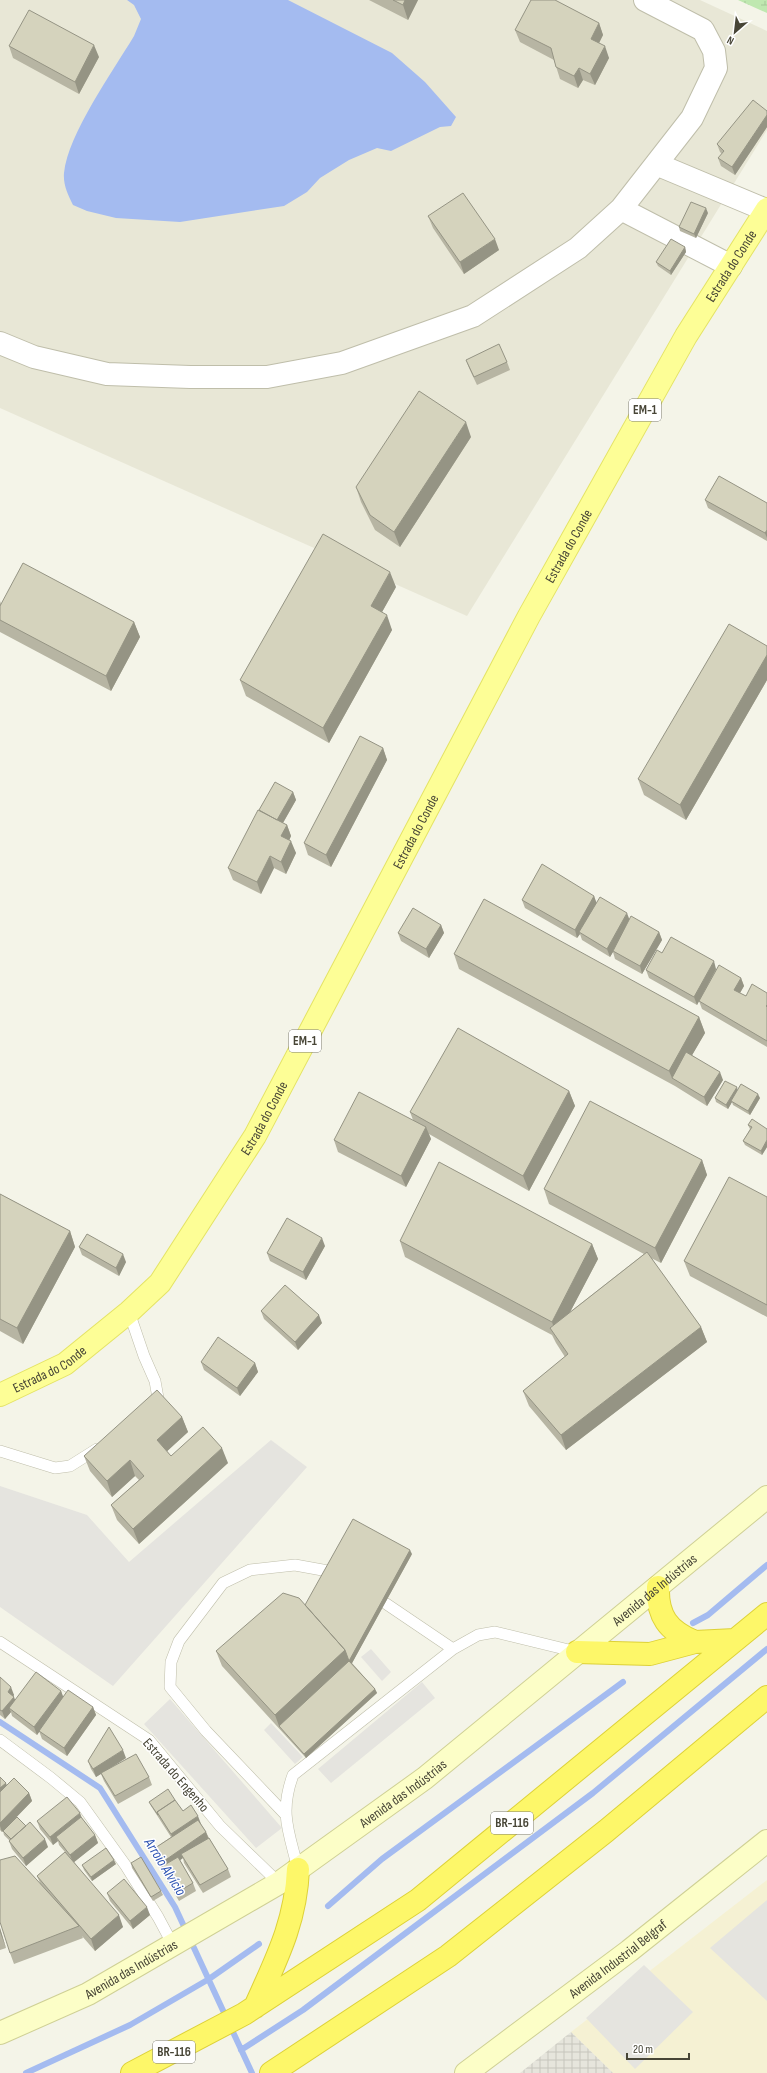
<svg xmlns="http://www.w3.org/2000/svg" width="767" height="2073" viewBox="0 0 767 2073" font-family="'Sofia Sans Condensed',sans-serif">
<style>
.residential{fill:#e8e7d6}
.commercial{fill:#f5f1d3}
.industrial{fill:url(#industrial-grid)}
.wetland{fill:url(#wetland-marsh)}
.parking{fill:#e5e4df}
.water{fill:#a4bbf0}
.lines{fill:none;stroke-linecap:round;stroke-linejoin:round}
.stream{stroke:#a4bbf0;stroke-width:6}
.lane-casing{stroke:#bfbeaa;stroke-width:12}
.street-casing{stroke:#bfbeaa;stroke-width:24}
.secondary-casing{stroke:#cfd095;stroke-width:24}
.primary-casing{stroke:#e4e365;stroke-width:24}
.highway-casing{stroke:#ddd138;stroke-width:24}
.lane{stroke:#fff;stroke-width:11}
.street{stroke:#fff;stroke-width:22}
.secondary{stroke:#fcfec7;stroke-width:22}
.primary{stroke:#fdfe96;stroke-width:22}
.highway{stroke:#fdf769;stroke-width:22}
.wall{fill:#b7b5a3}
.shaded-wall{fill:#959484}
.building{fill:#d5d3bd;stroke:#959484}
.labels{text-anchor:middle;dominant-baseline:central;stroke-width:3;stroke-linejoin:round;paint-order:stroke}
.shield{fill:#fff;stroke:#7e7d72;stroke-width:1}
.shield-label{font-size:13px;font-weight:bold;fill:#474536}
.street-label{font-size:14px;fill:#474536;stroke:#fff}
.water-label{font-size:15px;font-style:italic;fill:#2f55b3;stroke:#fff}
</style>
<defs>
<pattern id="industrial-grid" width="8" height="8" patternUnits="userSpaceOnUse"><rect width="8" height="8" fill="#e6e5dc"/><path d="M0 4h8M4 0v8" fill="none" stroke="#c7c6bd"/></pattern>
<pattern id="wetland-marsh" width="20" height="14" patternUnits="userSpaceOnUse"><rect width="20" height="14" fill="#bfe8b0"/><path d="M1 5h8M5 5V1M11 12h8M15 12V8" fill="none" stroke="#a6c898"/></pattern>
</defs>
<rect width="100%" height="100%" fill="#f4f4e8"/>
<!-- residential -->
<path class="residential" d="M0 0H700L767 31V130L467 616 0 408Z"/>
<!-- commercial -->
<path class="commercial" d="M767 1880V2073H613L571 2032Z"/>
<!-- industrial -->
<path class="industrial" d="M571 2032 613 2073H520Z"/>
<!-- wetland -->
<path class="wetland" d="M738 0H767V14V13Z"/>
<!-- parking -->
<path class="parking" d="M271 1440 307 1467 113 1686 0 1607V1486L87 1515 129 1562Z
M371 1649 391 1672 382 1681 361 1657Z
M422 1682 435 1698 331 1783 318 1769Z
M170 1699 282 1828 256 1848 144 1724Z
M271 1723 303 1757 295 1764 264 1730Z
M767 1900V2001L710 1948Z
M644 1965 693 2012 635 2069 586 2018Z"/>
<!-- water -->
<path class="water" d="M127 0H288L392 53 425 82 456 117 451 126 440 127 391 151 377 148 349 160 320 178 307 192 284 206 180 222 116 218 87 211 73 205C68 195 63 185 64 173 68 134 113 71 134 36L141 19 134 5Z"/>
<g class="lines">
<!-- stream -->
<path class="stream" d="M693 1623 708 1615 767 1565
M0 1722 100 1788 175 1907 252 2073
M328 1906 382 1859 623 1682
M241 2050 303 2010 593 1793 767 1649
M26 2073 130 2025 209 1979 259 1944"/>
<defs>
<path id="lane" d="M129 1312 144 1356 155 1381 158 1398 154 1404
M0 1451 55 1468 70 1466 97 1449
M385 1603 453 1649
M0 1642 149 1740 220 1826 279 1883
M0 1740 51 1778 80 1802 126 1866 158 1917 173 1945
M285 1814 206 1731 170 1687 171 1662 179 1641 223 1583 250 1570 295 1565 328 1571
M298 1869C289 1832 279 1813 293 1775L453 1649 478 1635 495 1632 577 1652"/>
<path id="street" d="M656 164 766 210
M621 209 731 266
M0 343 34 357 107 374 190 377H267L342 363 473 316 578 248 621 209 692 118 716 68 714 51 703 30 645 0"/>
<g id="secondary">
<path id="s1" d="M0 2033 88 1994 279 1883 425 1778 767 1497"/>
<path id="s2" d="M466 2073 629 1951 767 1841"/>
</g>
<g id="primary">
<path id="s3" d="M0 1395 65 1364 129 1312 160 1283 255 1136 529 616 686 336 767 209"/>
</g>
<path id="highway" d="M658 1587C657 1616 668 1631 695 1642
M577 1652 650 1654 695 1642 735 1640
M255 2007C276 1960 296 1922 298 1869
M132 2073 244 2014 418 1900 767 1614
M271 2073 448 1956 606 1831 767 1697"/>
</defs>
<!-- lane casing -->
<use href="#lane" class="lane-casing"/>
<!-- street casing -->
<use href="#street" class="street-casing"/>
<!-- secondary casing -->
<use href="#secondary" class="secondary-casing"/>
<!-- primary casing -->
<use href="#primary" class="primary-casing"/>
<!-- highway casing -->
<use href="#highway" class="highway-casing"/>
<!-- lane -->
<use href="#lane" class="lane"/>
<!-- street -->
<use href="#street" class="street"/>
<!-- secondary -->
<use href="#secondary" class="secondary"/>
<!-- primary -->
<use href="#primary" class="primary"/>
<!-- highway -->
<use href="#highway" class="highway"/>
</g>
<!-- wall -->
<path class="wall" d="M369 0H418L408 20Z
M599 23 603 35 599 43 609 58 595 85 583 80 578 88 560 79 554 60 520 42 515 30Z
M9 46 99 57 79 94 13 58Z
M767 111V127L735 175 721 166 718 158 722 154 720 152 717 144Z
M708 213 696 238 680 231 679 227Z
M428 216 499 250 464 274 433 228Z
M685 247 686 252 671 275 658 266 656 262Z
M466 360 507 362 510 370 477 385 469 368Z
M471 437 400 547 375 530 361 502 356 487Z
M705 500 767 503V541L708 508Z
M396 587 382 612 392 630 329 743 246 696 240 680Z
M0 601 1 604 134 622 140 637 111 691 0 632Z
M767 646V680L686 820 644 795 638 779Z
M383 748 387 760 331 867 308 855 304 843Z
M293 792 296 800 283 823 287 825 291 836 289 840 296 853 286 874 274 868 261 894 233 880 228 868 260 811 259 810Z
M594 896 596 903 629 919 659 932 662 940 642 974 615 959 613 952 610 957 582 940 580 934 577 938 525 908 522 900Z
M441 925 444 933 429 958 401 941 398 933Z
M662 953 716 969 741 978 744 986 740 993 746 996 767 993V1047L702 1009 699 1001 697 1005 649 978 646 970Z
M454 954 699 1017 705 1033 692 1055 723 1080 707 1106 675 1086 459 969Z
M737 1090 760 1098 750 1115 733 1105 732 1102 728 1109 716 1102 715 1098Z
M569 1091 575 1106 529 1191 429 1134 431 1139 406 1187 338 1152 334 1140 413 1120 410 1112Z
M748 1125 767 1129V1147L762 1155 745 1145 743 1141 750 1129Z
M702 1160 707 1175 661 1263 651 1258 701 1327 707 1342 566 1450 529 1406 523 1391 565 1357 556 1343 552 1335 405 1257 400 1241 592 1244 598 1259 570 1312 644 1254 549 1204 544 1189Z
M0 1194 70 1231 75 1247 23 1344 0 1331Z
M767 1197V1317L690 1276 684 1261Z
M325 1246 306 1280 270 1261 267 1253Z
M79 1247 126 1262 119 1276 82 1255Z
M261 1311 322 1323 298 1350 264 1319Z
M201 1362 255 1363 258 1372 240 1396 204 1370Z
M182 1417 188 1432 167 1451 171 1456 228 1463 139 1544 117 1520 111 1505 139 1480 135 1476 112 1497 90 1471 84 1456Z
M412 1554 352 1663 375 1689 377 1693 306 1758 222 1666 216 1651 305 1605Z
M0 1677 14 1695 13 1697 15 1700 61 1691 63 1697 93 1707 96 1715 67 1756 42 1739 39 1731 37 1735 12 1716 11 1712 5 1719 0 1715Z
M126 1758 109 1769 149 1777 152 1785 118 1804 104 1781 101 1774 96 1777 91 1769 88 1761Z
M0 1777 6 1783V1785L29 1793 32 1801 6 1828 48 1847 26 1866 12 1849 9 1841H10L4 1835 3 1831 2 1832 0 1830Z
M149 1802 183 1811 201 1824 206 1832 209 1838 228 1869 231 1877 203 1893 184 1863 183 1858 180 1860 193 1883 196 1891 179 1901 164 1875 161 1867 164 1865 158 1856 155 1848 171 1837 151 1806Z
M81 1817 95 1835 98 1843 74 1862 123 1927 95 1951 82 1936 83 1938 14 1964 10 1953 40 1883 37 1876 65 1852 59 1845 58 1841 53 1845 40 1829 37 1821Z
M131 1863 161 1891 163 1895 153 1901 132 1868Z
M116 1864 92 1881 84 1870 82 1865Z
M107 1893 150 1915 133 1929 110 1901Z
M0 1928 6 1948 0 1950Z"/>
<!-- shaded-wall -->
<path class="shaded-wall" d="M405 0H418L408 20 403 5Z
M599 23 603 35 595 51 591 39Z
M94 45 99 57 79 94 75 82Z
M605 46 609 58 595 85 590 74Z
M579 68 583 80 578 88 574 76Z
M767 115V127L735 175 732 167Z
M706 208 708 213 696 238 694 234Z
M495 239 499 250 464 274 460 262Z
M685 247 686 252 671 275 670 271Z
M466 422 471 437 400 547 394 532Z
M767 530V538L765 533Z
M390 572 396 587 377 621 371 606Z
M387 615 392 630 329 743 323 728Z
M134 622 140 637 111 691 106 676Z
M767 655V680L686 820 680 805Z
M383 748 387 760 331 867 326 855Z
M293 792 296 800 280 828 277 820Z
M287 825 291 836 286 848 281 836Z
M291 841 296 853 286 874 281 862Z
M270 856 274 868 261 894 257 882Z
M594 896 597 904 579 932 580 934 577 938 575 930Z
M627 913 630 921 613 951V952L610 957 607 949Z
M441 925 444 933 429 958 426 949Z
M659 932 662 940 642 974 640 966Z
M714 961 716 969 697 1005 694 997Z
M741 978 744 986 737 998 734 990Z
M699 1017 705 1033 677 1081 672 1078 669 1071Z
M720 1072 723 1080 707 1106 704 1097Z
M737 1087 738 1092 731 1101 732 1102 728 1109 726 1105Z
M569 1091 575 1106 529 1191 523 1176Z
M758 1094 760 1098 750 1115 748 1111Z
M426 1127 431 1139 406 1187 401 1176Z
M767 1140V1147L762 1155 761 1151Z
M702 1160 707 1175 661 1263 655 1248Z
M70 1231 75 1247 23 1344 17 1328Z
M322 1238 325 1246 306 1280 303 1272Z
M592 1244 598 1259 557 1337 552 1322Z
M123 1254 126 1262 119 1276 116 1268Z
M319 1315 322 1323 298 1350 295 1342Z
M701 1327 707 1342 566 1450 561 1435Z
M255 1363 258 1372 240 1396 237 1388Z
M182 1417 188 1432 163 1455 157 1440Z
M222 1448 228 1463 139 1544 133 1529Z
M130 1460 135 1476 112 1497 107 1481Z
M410 1550 412 1554 351 1665 279 1726 275 1715Z
M11 1687 14 1695 11 1700 8 1692Z
M375 1689 377 1693 306 1758 304 1754Z
M61 1691 64 1699 37 1735 34 1727Z
M14 1697 17 1705 9 1708 11 1712 5 1719 2 1711Z
M93 1707 96 1715 67 1756 64 1748Z
M123 1750 126 1758 96 1777 93 1769Z
M6 1783 9 1791 0 1799V1788Z
M29 1793 32 1801 2 1832 0 1826V1823Z
M80 1813 83 1821 56 1837 58 1841 53 1845 50 1837Z
M198 1816 201 1824 174 1842 171 1834Z
M206 1832 209 1840 181 1854 183 1858 167 1870 164 1861Z
M95 1835 98 1843 73 1863 70 1855Z
M45 1839 48 1847 26 1866 23 1858Z
M114 1860 116 1864 92 1881 91 1877Z
M147 1907 150 1915 133 1929 130 1921Z
M119 1915 123 1927 95 1951 91 1939Z
M0 1928 6 1948 0 1932Z"/>
<!-- building -->
<path class="building" d="M393 0H405L403 5Z
M531 0H555L599 23 591 39 605 46 590 74 579 68 574 76 556 67 551 48 515 30Z
M29 10 94 45 75 82 9 46Z
M753 100 767 111V115L732 167 718 158 724 151 717 144Z
M463 193 495 239 460 262 428 216Z
M691 202 706 208 694 234 679 227Z
M671 239 685 247 670 271 656 262Z
M499 344 507 362 474 377 466 360Z
M419 391 466 422 394 532 370 515 356 487Z
M719 476 767 503V530L765 533 705 500Z
M323 534 390 572 371 606 387 615 323 728 240 680Z
M23 563 134 622 106 676 0 620V606Z
M729 624 767 646V655L680 805 638 779Z
M360 736 383 748 326 855 304 843Z
M275 782 293 792 277 820 259 810Z
M258 810 287 825 281 836 291 841 281 862 270 856 257 882 228 868Z
M542 864 594 896 575 930 522 900Z
M600 897 627 913 607 949 579 932Z
M484 899 699 1017 669 1071 454 954Z
M413 908 441 925 426 949 398 933Z
M631 916 659 932 640 966 613 951Z
M671 937 714 961 694 997 646 970 657 950 662 953Z
M719 965 741 978 734 990 746 996 752 984 767 993V1005L766 1006 767 1007V1041L699 1001Z
M458 1028 569 1091 523 1176 410 1112Z
M686 1052 720 1072 704 1097 672 1078Z
M725 1081 737 1087 726 1105 715 1098Z
M741 1084 758 1094 748 1111 731 1101Z
M359 1092 426 1127 401 1176 334 1140Z
M590 1101 702 1160 655 1248 544 1189Z
M752 1119 767 1129V1140L761 1151 743 1141 752 1127 748 1125Z
M439 1162 592 1244 552 1322 400 1241Z
M729 1177 767 1197V1305L684 1261Z
M0 1194 70 1231 17 1328 0 1319Z
M287 1218 322 1238 303 1272 267 1253Z
M87 1234 123 1254 116 1268 79 1247Z
M647 1252 701 1327 561 1435 523 1391 568 1354 550 1328Z
M285 1285 319 1315 295 1342 261 1311Z
M218 1337 255 1363 237 1388 201 1362Z
M157 1390 182 1417 157 1440 171 1456 203 1427 222 1448 133 1529 111 1505 144 1476 130 1460 107 1481 84 1456Z
M353 1519 410 1550 349 1661 345 1650 305 1605Z
M283 1593 299 1598 345 1650 275 1715 216 1651Z
M349 1661 375 1689 304 1754 279 1726Z
M36 1672 61 1691 34 1727 9 1708Z
M0 1677 11 1687 8 1692 14 1697 2 1711 0 1710Z
M68 1690 93 1707 64 1748 39 1731Z
M109 1727 123 1750 93 1769 88 1761Z
M136 1754 149 1777 115 1796 101 1773Z
M0 1777 6 1783 0 1788Z
M14 1778 29 1793 0 1823V1792Z
M168 1789 175 1800 157 1812 158 1815 149 1802Z
M67 1797 80 1813 50 1837 37 1821Z
M175 1800 183 1811 191 1805 198 1816 171 1834 157 1812Z
M17 1817 26 1826 11 1839 3 1831Z
M81 1817 95 1835 70 1855 56 1837Z
M198 1820 206 1832 164 1861 155 1848Z
M30 1822 45 1839 23 1858 9 1841Z
M209 1838 228 1869 200 1885 181 1854Z
M106 1848 114 1860 91 1877 82 1865Z
M65 1852 119 1915 91 1939 37 1876Z
M15 1856 79 1926 10 1953 0 1922V1860Z
M141 1857 161 1891 151 1897 131 1863Z
M178 1857 193 1883 176 1893 161 1867Z
M124 1879 147 1907 130 1921 107 1893Z"/>
<g class="labels">
<!-- shield labels -->
<g class="shield">
<rect x="629" y="399" width="32" height="22" rx="3"/>
<rect x="289" y="1030" width="32" height="22" rx="3"/>
<rect x="491" y="1812" width="42" height="22" rx="3"/>
<rect x="153" y="2041" width="42" height="22" rx="3"/>
</g>
<g class="shield-label">
<text x="645" y="410">EM-1</text>
<text x="305" y="1041">EM-1</text>
<text x="512" y="1823">BR-116</text>
<text x="174" y="2052">BR-116</text>
</g>
<!-- street labels -->
<g class="street-label">
<text stroke="none"><textPath href="#s3" startOffset="1364">Estrada do Conde</textPath></text>
<text stroke="none"><textPath href="#s3" startOffset="1040">Estrada do Conde</textPath></text>
<text stroke="none"><textPath href="#s3" startOffset="716">Estrada do Conde</textPath></text>
<text stroke="none"><textPath href="#s3" startOffset="392">Estrada do Conde</textPath></text>
<text stroke="none"><textPath href="#s3" startOffset="56">Estrada do Conde</textPath></text>
<text stroke="none"><textPath href="#s1" startOffset="794">Avenida das Indústrias</textPath></text>
<text transform="translate(176 1775) rotate(49)">Estrada do Engenho</text>
<text stroke="none"><textPath href="#s1" startOffset="470">Avenida das Indústrias</textPath></text>
<text stroke="none"><textPath href="#s2" startOffset="190">Avenida Industrial Belgraf</textPath></text>
<text stroke="none"><textPath href="#s1" startOffset="146">Avenida das Indústrias</textPath></text>
</g>
<!-- water labels -->
<g class="water-label">
<text transform="translate(165 1867) rotate(58)">Arroio Alvício</text>
</g>
</g>
<!-- north arrow -->
<g transform="translate(735 32) rotate(208)" stroke="#ffffff" stroke-width="3" paint-order="stroke">
<path d="M0-3L7 15L0 10L-7 15Z" fill="#474536"/>
<text y="-6" font-size="11" font-weight="bold" text-anchor="middle" fill="#474536">N</text>
</g>
<!-- scale -->
<path d="M627 2053v6h62v-6" fill="none" stroke="#474536" stroke-width="2"/>
<text x="633" y="2053" font-size="12" fill="#474536" stroke="#ffffff" stroke-width="3" paint-order="stroke">20 m</text>
</svg>
